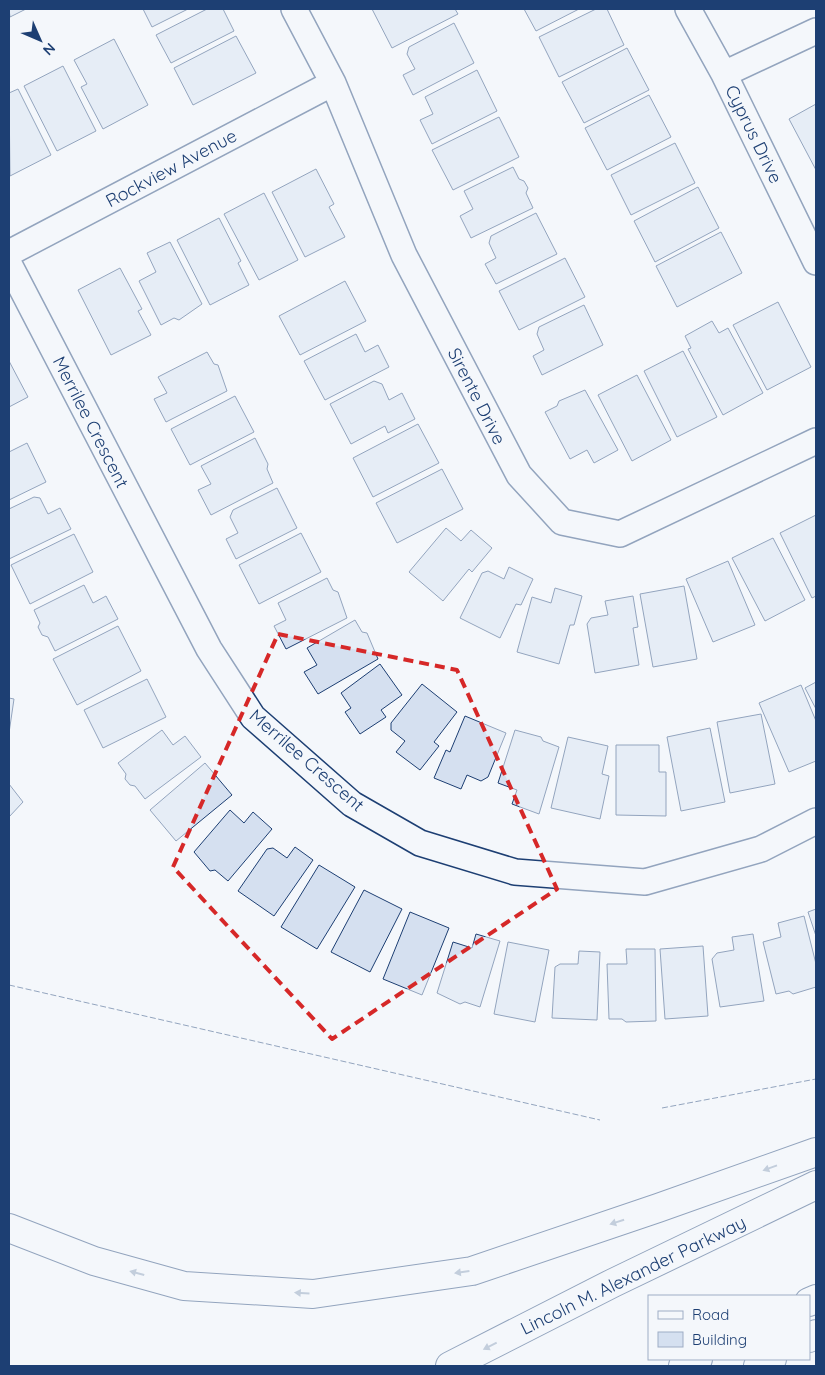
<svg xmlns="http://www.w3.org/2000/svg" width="825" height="1375" viewBox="0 0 825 1375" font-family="Quicksand,sans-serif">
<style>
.building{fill:#d5e0f0;stroke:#1d3f73}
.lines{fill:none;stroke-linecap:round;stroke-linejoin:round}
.street-casing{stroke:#1d3f73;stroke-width:28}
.highway-casing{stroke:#1d3f73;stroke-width:30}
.street{stroke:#f4f7fb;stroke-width:25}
.highway{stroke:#f4f7fb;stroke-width:28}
.fence{stroke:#1d3f73;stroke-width:1;stroke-dasharray:6 2.5;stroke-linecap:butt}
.oneway{fill:#889bb7}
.marked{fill:none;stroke:#d62828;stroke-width:4;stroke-dasharray:10 6;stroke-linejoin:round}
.labels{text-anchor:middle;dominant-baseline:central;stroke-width:4;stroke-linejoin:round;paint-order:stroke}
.street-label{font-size:18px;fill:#1d3f73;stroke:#f4f7fb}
</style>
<rect width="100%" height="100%" fill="#f4f7fb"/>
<!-- building -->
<path class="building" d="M9 9H26L10 17Z
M143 9H188L152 27Z
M207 9H223L234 31 171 63 156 35Z
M372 9H455L458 14 392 48Z
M524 9H579L536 31Z
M596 9H607L624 45 559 77 539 37Z
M454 23 474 63 413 95 403 75 415 69 407 54 409 47Z
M236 36 256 73 193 105 174 68Z
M114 39 148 105 103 129 81 87 87 84 74 60Z
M627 48 649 90 584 123 562 82Z
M63 66 96 131 57 151 24 86Z
M477 70 497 111 432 144 420 120 433 114 425 97Z
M18 89 51 155 10 176 9 93Z
M649 95 671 137 607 170 585 128Z
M816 104V170L789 119Z
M499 117 519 157 453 190 432 150Z
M675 143 695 183 631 215 611 175Z
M513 167 519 179 524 181 528 188 526 193 533 208 471 238 460 216 473 209 464 191Z
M316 169 334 204 329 207 345 237 305 257 272 192Z
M698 187 719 228 655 262 634 221Z
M264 193 298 260 259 280 224 214Z
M536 213 557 254 496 284 485 264 496 258 489 243 491 236Z
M219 218 241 261 238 263 249 285 210 305 177 240Z
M721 232 742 273 677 307 656 266Z
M170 242 202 304 179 320 174 318 161 325 139 281 156 272 147 253Z
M565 258 585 297 519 330 499 291Z
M120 268 142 309 138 311 151 335 111 355 78 290Z
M345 281 366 321 300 355 279 316Z
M778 302 811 367 767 390 733 325Z
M584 305 603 345 542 375 533 356 544 350 537 334 539 327Z
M712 321 719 333 728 328 763 393 723 415 688 349 691 348 685 336Z
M356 334 365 352 378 345 389 367 325 400 304 361Z
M683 351 717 417 677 437 644 371Z
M207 352 214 364 218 365 227 391 166 422 154 399 167 393 158 377Z
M9 361 28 397 9 407Z
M637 375 671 440 632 461 598 395Z
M374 381 382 384 389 400 402 393 415 419 388 433 385 426 351 444 330 404Z
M585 390 618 450 594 463 587 450 570 459 545 412 557 406 559 401Z
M235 396 254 432 190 465 171 429Z
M418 424 439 463 373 497 353 458Z
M255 438 268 464 267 469 273 483 211 515 198 490 211 484 201 466Z
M27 443 46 482 9 500V452Z
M442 469 463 509 397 543 376 503Z
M277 488 297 528 236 559 226 539 238 533 230 517 233 510Z
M34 497 40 498 48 514 60 508 71 529 9 559V509Z
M816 515V596L812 598 780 533Z
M446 528 461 541 471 530 492 548 472 572 469 569 443 601 409 572Z
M301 533 321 572 259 604 239 565Z
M74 534 93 572 30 604 11 565Z
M773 538 805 600 765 621 732 558Z
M728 561 755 625 713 642 686 579Z
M509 567 533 579 521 605 516 604 500 638 460 618 482 573 488 571 504 579Z
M327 578 333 590 338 592 347 618 286 649 274 626 286 620 278 603Z
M84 585 93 603 106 596 118 619 55 651 48 637 42 635 38 627 40 623 34 610Z
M684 586 697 659 653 667 640 594Z
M555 588 582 596 574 625H570L559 664 517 652 532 597 551 603Z
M633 596 638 627 633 628 639 665 595 673 587 624 591 618 608 615 605 601Z
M355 620 362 632 367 633 378 659 318 694 304 672 317 665 307 648Z
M118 626 141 671 77 705 53 659Z
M380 664 402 695 381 710 386 717 360 734 345 712 351 708 341 693Z
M147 679 166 717 103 748 84 710Z
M816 682V709L805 688Z
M422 684 457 712 434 742 439 746 420 770 396 752 405 741 391 730V723Z
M801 685 816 721V761L789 772 759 703Z
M9 698 14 699 9 733Z
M761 714 775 784 730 793 717 722Z
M465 716 506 733 488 777 481 781 467 775 461 789 434 778 446 750 450 752Z
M710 728 725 802 681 811 667 737Z
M162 730 173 745 185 736 201 757 145 799 135 786 130 785 125 779 126 774 118 763Z
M515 730 541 737 543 741 559 747 539 814 512 804 517 790 498 783Z
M568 737 608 746 602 774 609 776 600 819 551 808Z
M616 745H659V772H666V816L616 815Z
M205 763 232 795 176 841 150 810Z
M9 784 23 802 9 817Z
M230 810 244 823 253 812 272 829 228 881 215 870 210 871 194 852Z
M295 847 313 860 274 916 238 891 267 849 273 848 287 858Z
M319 865 355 887 317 949 281 927Z
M364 890 402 909 370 972 331 952Z
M816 909V936L808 912Z
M410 912 449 928 422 995 383 979Z
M804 916 816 964V987L793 994 789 991 776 994 763 942 781 937 778 923Z
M476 934 500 941 480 1007 465 1002 460 1004 437 993 453 942 472 948Z
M753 934 764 1001 720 1007 712 959 717 953 734 950 732 937Z
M508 942 549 950 535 1022 494 1014Z
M703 946 708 1016 665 1019 660 949Z
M626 949H655L656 1021 626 1022 622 1019H609L607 964H627Z
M579 951 600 952 597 1020 552 1018 555 967 560 964H578Z"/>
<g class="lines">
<defs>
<path id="street" d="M294 9 333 83 404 255 519 475 562 522 620 534 816 441
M688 9 724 74 816 262
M724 74 816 31
M9 253 333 83
M9 264 209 649 253 717 352 804 420 843 515 872 645 882 761 849 816 821"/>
<path id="highway" d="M9 1228 94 1261 184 1286 313 1294 472 1271 658 1208 816 1152
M809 1302 816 1299
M809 1338 816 1334
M450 1366 613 1283 816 1185
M683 1366 698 1359
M758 1366 772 1359"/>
</defs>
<!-- street casing -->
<use href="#street" class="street-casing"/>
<!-- highway casing -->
<use href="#highway" class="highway-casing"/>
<!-- street -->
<use href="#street" class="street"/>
<!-- highway -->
<use href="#highway" class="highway"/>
<!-- fence -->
<path class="fence" d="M9 985 600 1120
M662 1108 816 1079"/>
</g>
<!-- one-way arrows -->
<defs><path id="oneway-solid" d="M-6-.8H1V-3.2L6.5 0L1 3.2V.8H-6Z" transform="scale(1.25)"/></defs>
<g class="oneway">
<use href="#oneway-solid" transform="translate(770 1168) rotate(160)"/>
<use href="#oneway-solid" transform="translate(617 1222) rotate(162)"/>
<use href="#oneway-solid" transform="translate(462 1272) rotate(172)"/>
<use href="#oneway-solid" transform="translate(137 1273) rotate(-165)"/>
<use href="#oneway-solid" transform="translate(302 1293) rotate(-176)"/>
<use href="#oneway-solid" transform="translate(490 1346) rotate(153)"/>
</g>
<!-- marked area -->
<path d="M0 0H825V1375H0ZM278 634 457 670 557 889 332 1039 173 867Z" fill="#f4f7fb" fill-opacity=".55" fill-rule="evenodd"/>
<path class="marked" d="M278 634 457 670 557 889 332 1039 173 867Z"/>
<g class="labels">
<!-- street labels -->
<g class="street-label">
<text transform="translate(754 134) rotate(64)">Cyprus Drive</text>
<text transform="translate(171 168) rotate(-28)">Rockview Avenue</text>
<text transform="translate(477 396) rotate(63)">Sirente Drive</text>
<text transform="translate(91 422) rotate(63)">Merrilee Crescent</text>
<text transform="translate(307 760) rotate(41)">Merrilee Crescent</text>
<text transform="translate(633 1275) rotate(-26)">Lincoln M. Alexander Parkway</text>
</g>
</g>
<!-- border -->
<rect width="825" height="1375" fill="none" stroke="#1d3f73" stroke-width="20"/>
<!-- legend -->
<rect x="648" y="1295" width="162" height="65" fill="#f4f7fb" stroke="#9eadc5"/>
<rect x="658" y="1311" width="25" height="8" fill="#f4f7fb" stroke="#9eadc5"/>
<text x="692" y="1320" font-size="15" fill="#1d3f73">Road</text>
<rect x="658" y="1332" width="25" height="15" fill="#d5e0f0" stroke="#9eadc5"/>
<text x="692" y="1345" font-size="15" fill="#1d3f73">Building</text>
<!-- north arrow -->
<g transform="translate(40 40) rotate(135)" stroke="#f4f7fb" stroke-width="4" paint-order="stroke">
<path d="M0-4L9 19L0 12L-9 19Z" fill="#1d3f73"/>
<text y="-8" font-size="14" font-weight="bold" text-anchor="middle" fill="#1d3f73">N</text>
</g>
</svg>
